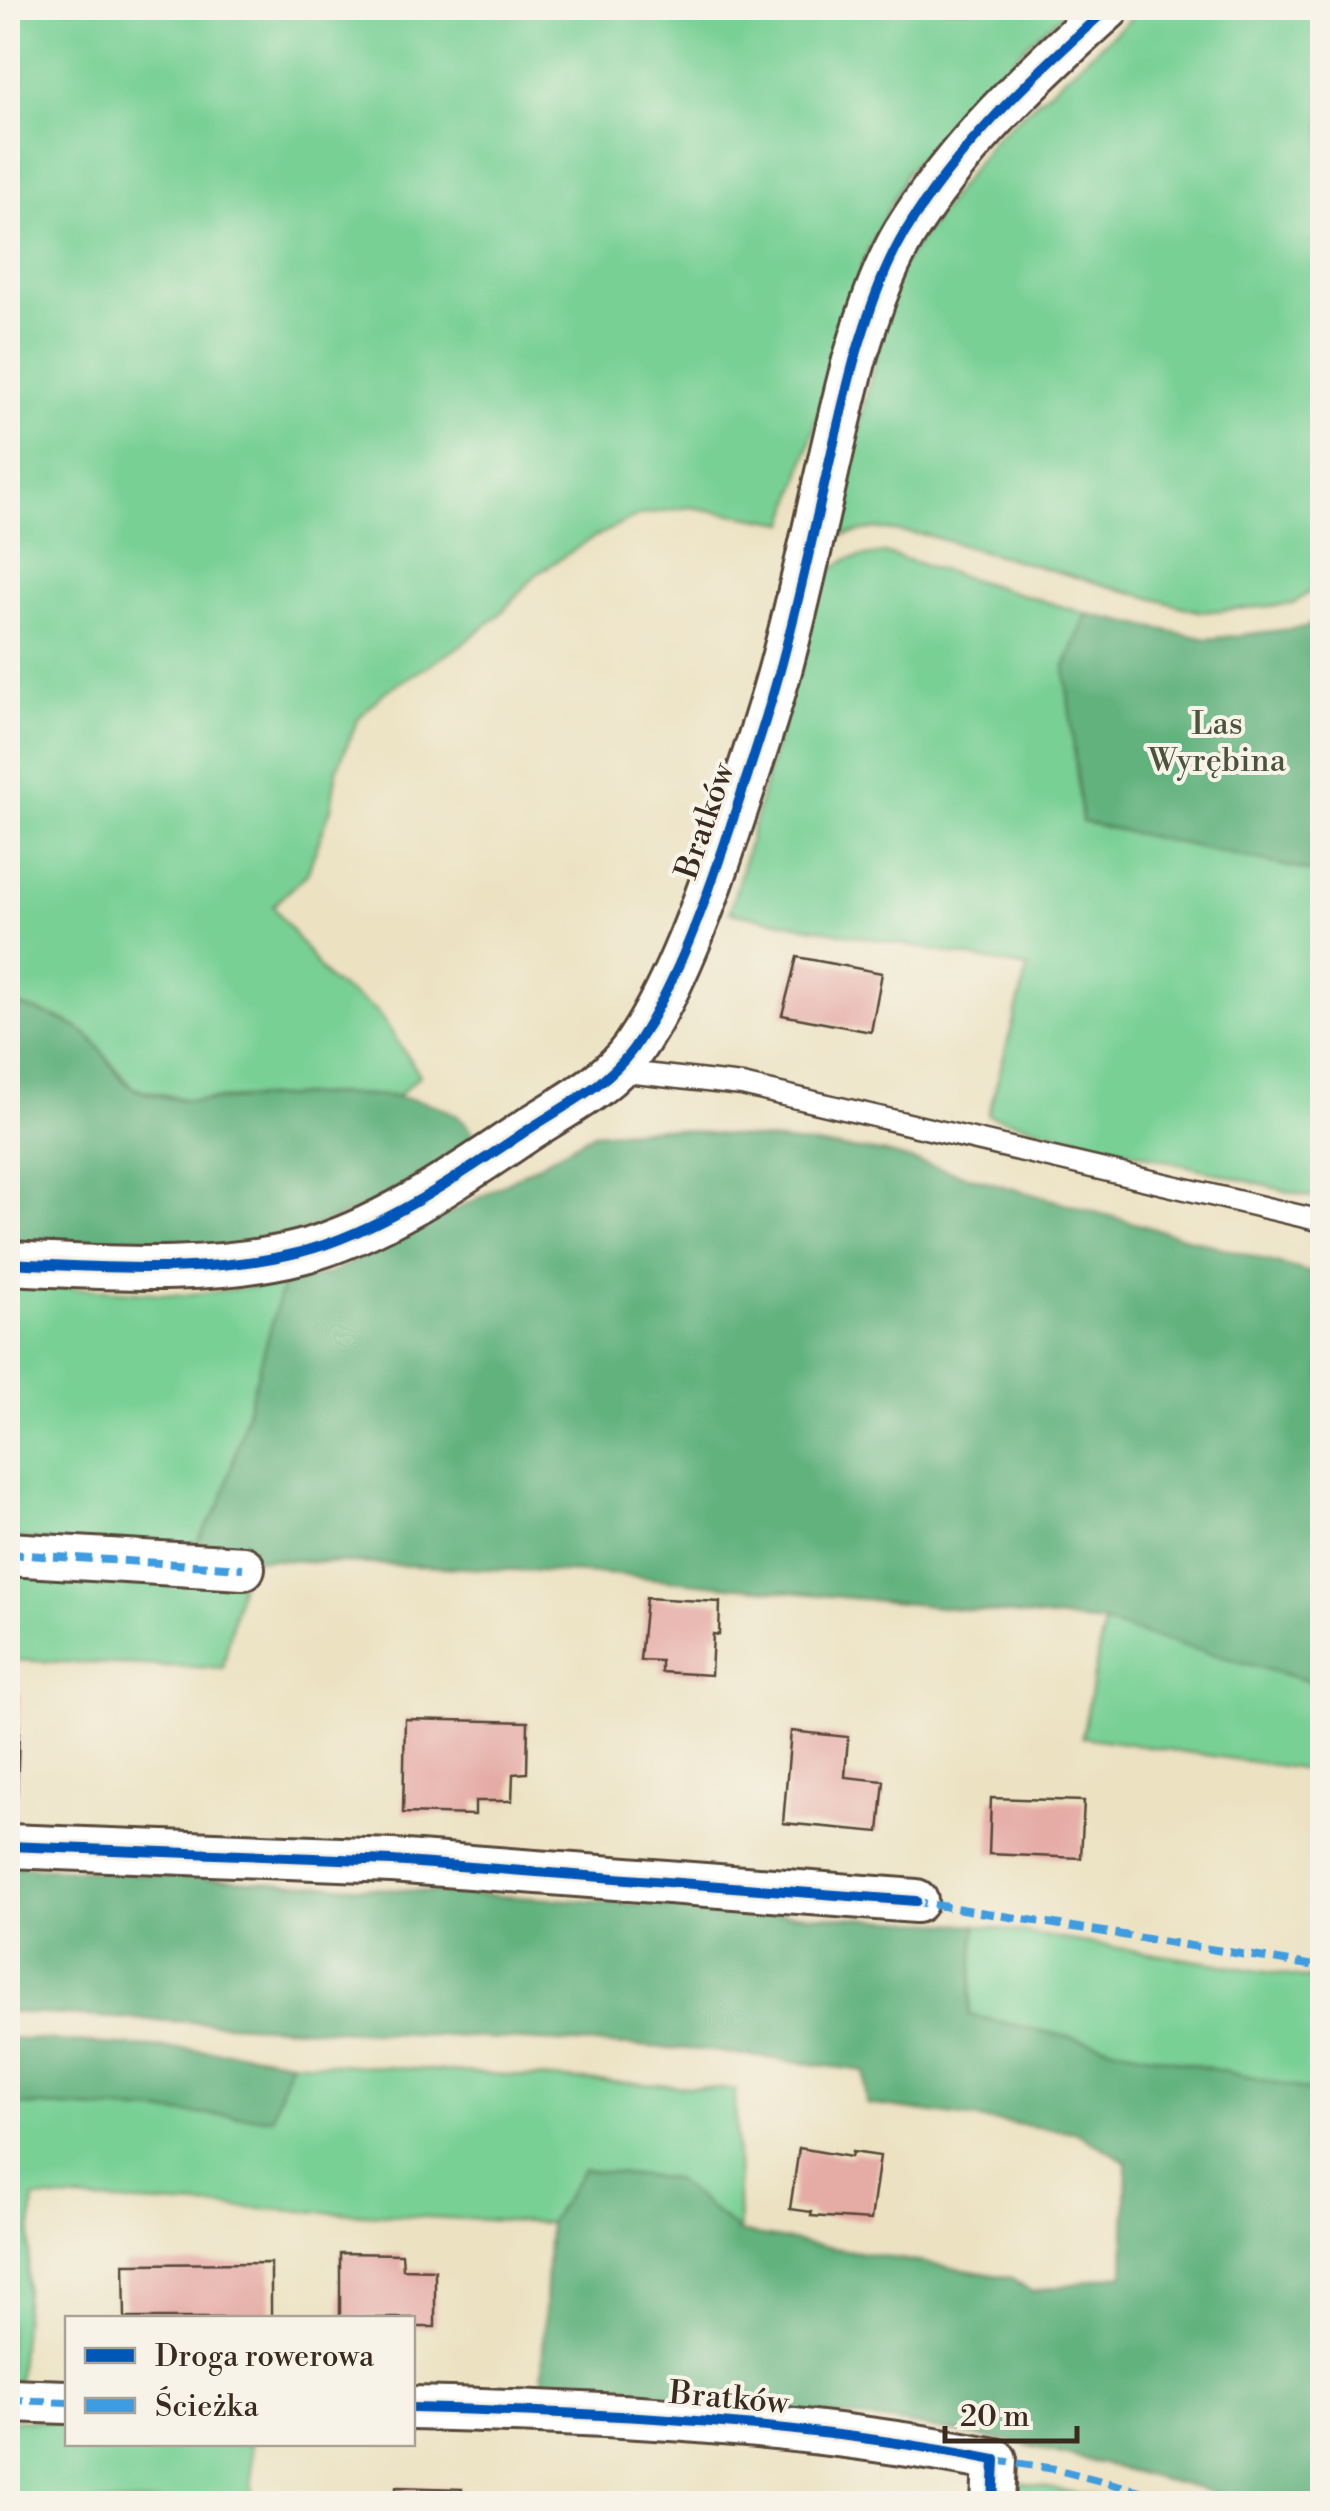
<svg xmlns="http://www.w3.org/2000/svg" width="1330" height="2511" viewBox="0 0 1330 2511" font-family="'Libre Bodoni',serif">
<style>
.green{fill:#78d095;stroke:#5a7d5a;stroke-width:2.5}
.forest{fill:#62b27e;stroke:#4e6e4e;stroke-width:2.5}
.building{fill:#e5aba5}
.lines{fill:none;stroke-linecap:round;stroke-linejoin:round}
.service-casing{stroke:#564637;stroke-width:25}
.minor-casing{stroke:#564637;stroke-width:48}
.service{stroke:#fff;stroke-width:20}
.minor{stroke:#fff;stroke-width:42}
.quiet{stroke:#3f9ce0;stroke-width:8;stroke-dasharray:15 8;stroke-linecap:butt}
.cycleway-casing{stroke:#f7f3e8;stroke-width:16}
.cycleway{stroke:#0057b8;stroke-width:10}
.labels{text-anchor:middle;dominant-baseline:central;stroke-width:8;stroke-linejoin:round;paint-order:stroke}
.park-label{font-size:32px;fill:#4a543c;stroke:#f7f3e8}
.street-label{font-size:32px;fill:#3b2a1e;stroke:#f7f3e8}
</style>
<rect width="100%" height="100%" fill="#f7f3e8"/>
<filter id="ink" filterUnits="userSpaceOnUse"><feTurbulence type="fractalNoise" baseFrequency=".01" numOctaves="2"/><feDisplacementMap in="SourceGraphic" scale="20" xChannelSelector="R" yChannelSelector="G"/><feConvolveMatrix kernelMatrix="1 2 1 2 8 2 1 2 1" color-interpolation-filters="sRGB"/></filter>
<filter id="wash" filterUnits="userSpaceOnUse"><feTurbulence type="fractalNoise" baseFrequency=".0048" numOctaves="4" result="noise"/><feDisplacementMap in="SourceGraphic" scale="40" xChannelSelector="R" yChannelSelector="G"/><feGaussianBlur stdDeviation="2.25" result="paint"/><feColorMatrix in="noise" values="0 0 0 0 0 0 0 0 0 0 0 0 0 0 0 0 0 1.4 0 .05"/><feComposite in="paint" operator="in"/></filter>
<g filter="url(#wash)">
<rect width="100%" height="100%" fill="#ece2c2"/>
<!-- green -->
<path class="green" d="M8 8H1071L1036 36 963 109 907 171 865 257 786 523 690 507 640 515 589 540 537 574 499 615 457 648 383 693 358 719 337 769 331 808 307 874 273 906 328 979 378 1012 420 1075 398 1096 339 1094 189 1100 133 1088 89 1037 20 1006 8 1007Z
M1143 8H1322V583L1293 604 1201 612 926 535 876 529 832 537 896 272 994 139Z
M884 553 1087 614 1065 667 1082 821 1322 874V1200L988 1115 1028 968 730 912 821 576 848 559Z
M8 1284 183 1295 283 1284 221 1504 188 1556 8 1537Z
M8 1566 241 1581 223 1668 8 1660Z
M1104 1623 1322 1685V1772L1082 1737Z
M976 1925 1310 1979 1322 1926V2093L969 2015Z
M290 2061 735 2090 739 2232 674 2179 584 2170 549 2223 34 2198 18 2382 8 2381V2104L272 2118Z
M8 2420 67 2422 68 2444H251L252 2503H8Z
M1010 2481 1131 2503 1009 2504Z"/>
<!-- forest -->
<path class="forest" d="M1087 614 1208 639 1307 627 1322 614V874L1082 822 1065 667Z
M20 1006C45 1013 70 1020 90 1037 105 1051 117 1080 135 1089 149 1095 173 1098 188 1100 250 1105 447 1068 475 1137 404 1195 304 1241 213 1251 189 1254 161 1247 137 1246 94 1244 51 1244 8 1244V1007Z
M662 1128 886 1153 1322 1276V1685L1104 1623 608 1574 188 1556 221 1504 283 1284 328 1274 483 1196 594 1133Z
M8 1866 976 1925 969 2015 1322 2093V2503H1256L1023 2444 887 2421 546 2388 542 2373 549 2223 583 2170 674 2179 739 2232 1012 2278 1032 2292 1124 2274 1127 2162 1075 2132 866 2104 865 2071 705 2050 8 2012Z
M8 2038 245 2053 290 2061 272 2118 8 2104Z"/>
<g id="blocks">
<!-- building -->
<path class="building" d="M797 957 882 973 871 1032 782 1015Z
M646 1598 720 1602 719 1635 713 1634 711 1675 661 1672V1661L640 1660Z
M8 1695H20L17 1795H8Z
M405 1719 528 1722 527 1773 513 1774 512 1801H475V1815L403 1813Z
M791 1731 848 1737 845 1777 884 1781 879 1832 783 1823Z
M991 1798 1084 1801 1081 1858 989 1854Z
M799 2148 851 2157 852 2152 880 2156 871 2220 811 2216 812 2212 790 2209Z
M340 2253 402 2254 403 2269 435 2270V2327H412V2318H340Z
M271 2263V2318H125L124 2264Z
M396 2487 462 2489V2504H396Z"/>
</g>
</g>
<g filter="url(#ink)">
<use href="#blocks" fill-opacity="0" stroke="#564637" stroke-width="2.5"/>
<g class="lines">
<defs>
<path id="service" d="M617 1071 742 1085 1322 1221"/>
<path id="minor" d="M8 1263C105 1267 206 1276 301 1252 377 1232 455 1179 520 1135 559 1108 605 1088 633 1049 675 988 707 898 730 828 749 770 769 714 784 655 810 558 828 458 854 361 867 318 881 273 904 234 957 147 1033 75 1108 8
M8 1554 243 1568
M8 1846 392 1861 916 1901
M8 2400 68 2402
M412 2408C608 2413 803 2422 995 2460L993 2504"/>
</defs>
<!-- service casing -->
<use href="#service" class="service-casing"/>
<!-- minor casing -->
<use href="#minor" class="minor-casing"/>
<!-- service -->
<use href="#service" class="service"/>
<!-- minor -->
<use href="#minor" class="minor"/>
<!-- quiet -->
<path class="quiet" d="M8 1554 243 1568
M911 1901 1322 1967
M8 2400 68 2402
M995 2460 1055 2469 1190 2504"/>
<defs>
<path id="cycleway" d="M8 1263C105 1267 206 1276 301 1252 377 1232 455 1179 520 1135 559 1108 605 1088 633 1049 675 988 707 898 730 828 749 770 769 714 784 655 810 558 828 458 854 361 867 318 881 273 904 234 957 147 1033 75 1108 8
M8 1846 392 1861 916 1901
M412 2408C608 2413 803 2422 995 2460L993 2504"/>
</defs>
<!-- cycleway casing -->
<use href="#cycleway" class="cycleway-casing"/>
<!-- cycleway -->
<use href="#cycleway" class="cycleway"/>
</g>
</g>
<g class="labels">
<!-- park labels -->
<g class="park-label">
<text x="1217" y="724">Las<tspan x="1217" dy="37">Wyrębina</tspan></text>
</g>
<!-- street labels -->
<g class="street-label">
<text transform="translate(705 821) rotate(-71)">Bratków</text>
<text transform="translate(729 2398) rotate(5)">Bratków</text>
</g>
</g>
<!-- margin -->
<rect width="1330" height="2511" fill="none" stroke="#f7f3e8" stroke-width="40"/>
<!-- legend -->
<rect x="65" y="2316" width="350" height="130" fill="#f7f3e8" stroke="#aca397" stroke-width="2.5"/>
<rect x="85" y="2348" width="50" height="15" fill="#0057b8" stroke="#aca397" stroke-width="2.5"/>
<text x="155" y="2366" font-size="30" fill="#3b2a1e">Droga rowerowa</text>
<rect x="85" y="2398" width="50" height="15" fill="#3f9ce0" stroke="#aca397" stroke-width="2.5"/>
<text x="155" y="2416" font-size="30" fill="#3b2a1e">Ścieżka</text>
<!-- scale -->
<path d="M945 2426v15h132v-15" fill="none" stroke="#3b2a1e" stroke-width="5"/>
<text x="960" y="2426" font-size="30" fill="#3b2a1e" stroke="#f7f3e8" stroke-width="8" paint-order="stroke">20 m</text>
</svg>
